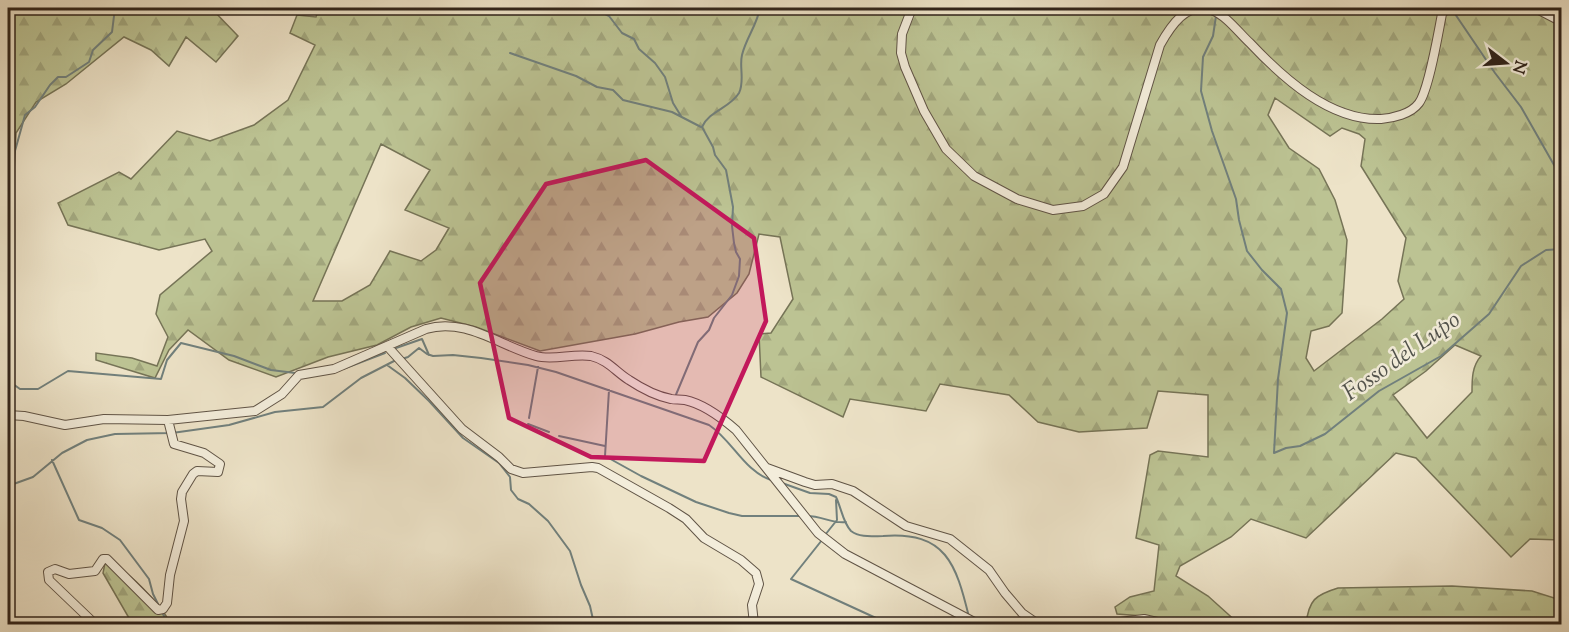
<svg xmlns="http://www.w3.org/2000/svg" width="1569" height="632" viewBox="0 0 1569 632" font-family="'Sorts Mill Goudy',serif">
<style>
.forest{fill:url(#forest-firs);stroke:#767457;stroke-width:1.5;fill-rule:evenodd}
.lines{fill:none;stroke-linecap:round;stroke-linejoin:round}
.stream{stroke:#71807d;stroke-width:2}
.minor-casing{stroke:#605446;stroke-width:10}
.minor{stroke:#f3eddb;stroke-width:8}
.marked{fill:#c2185b;fill-opacity:0.2;stroke:#c2185b;stroke-width:4.5;stroke-linejoin:round}
.labels{text-anchor:middle;dominant-baseline:central;stroke-width:5;stroke-linejoin:round;paint-order:stroke}
.water-label{font-size:24px;font-style:italic;fill:#51524c;stroke:#f3eddb}
</style>
<defs>
<pattern id="forest-firs" width="22" height="20" patternUnits="userSpaceOnUse" patternTransform="scale(1.5)"><rect width="22" height="20" fill="#bcc393"/><path d="M5 1l3.5 6h-7zM16 11l3.5 6h-7z" fill="#a2a77e"/></pattern>
</defs>
<rect width="100%" height="100%" fill="#ede3c8"/>
<filter id="stains"><feTurbulence type="fractalNoise" baseFrequency=".00333" numOctaves="4"/><feColorMatrix values="0 0 0 0 .2 0 0 0 0 .09 0 0 0 0 .02 0 0 0 .5 -.17"/></filter>
<radialGradient id="worn" r=".72"><stop offset=".6" stop-color="#630" stop-opacity="0"/><stop offset="1" stop-color="#630" stop-opacity=".3"/></radialGradient>
<!-- forest -->
<path class="forest" d="M8 8H211L238 36 216 62 186 37 169 66 151 50 124 37 66 84 36 102 16 133 14 172 8 180Z
M319 8H1561V540L1530 539 1511 557 1416 458 1396 453 1306 538 1251 519 1231 537 1180 566 1176 576 1208 596 1239 624H1182L1143 616 1117 614 1115 607 1130 597 1154 591 1159 545 1136 538 1150 455 1158 451 1208 457V395L1158 391 1147 428 1079 432 1038 422 1009 395 940 384 926 411 850 399 843 417 761 377 759 334 771 333 793 299 780 237 759 234 749 274 737 293 708 317 679 322 635 334 540 351 476 327 441 318 411 327 377 345 328 357 276 377 229 360 188 330 169 350 155 378 96 360V353L132 358 157 366 168 337 156 314 160 295 212 251 205 239 159 250 68 225 58 203 119 172 131 179 177 131 210 141 254 125 288 100 315 45 290 33 297 15 316 17ZM1275 98 1330 136 1342 128 1359 134 1365 139 1361 166 1406 238 1398 281 1404 299 1382 319 1314 371 1306 358 1311 331 1329 326 1342 313 1347 240 1335 200 1319 169 1289 148 1268 115ZM381 144 430 170 405 210 449 228 436 250 421 261 390 251 370 285 342 301H313ZM1455 345 1481 356C1472 366 1472 379 1472 392L1427 438 1393 395 1426 371Z
M105 563C125 564 162 607 171 624H117L129 618 103 573Z
M1452 586 1532 591 1554 598 1561 596V624H1306C1309 600 1315 595 1338 588Z"/>
<g class="lines">
<!-- stream -->
<path class="stream" d="M594 8 609 16 622 33 634 39 639 49 655 63 665 77 673 103 681 116
M1451 8 1495 73 1521 107 1562 179
M1216 16 1213 36 1203 57 1201 91 1212 131 1236 199 1239 220 1247 251 1262 270 1281 289 1287 313 1278 379 1274 453 1286 448 1300 446 1325 434 1379 391 1441 356 1489 314 1521 266 1546 250 1562 249
M510 53 576 76 597 87 613 90 623 100 672 112 701 127
M702 127C709 111 730 108 739 93 745 81 739 67 742 55 746 38 757 25 760 8
M8 176 25 115 35 107 50 85 58 77H66L89 62 93 50 112 32 115 8
M396 348 422 339 429 355
M402 359 408 357 419 348 427 354 433 356 453 355 481 358 528 365 556 372 709 425C732 440 744 471 771 480
M387 365 405 378 429 401 463 438 499 463 510 477 511 490 518 499 529 504 548 521 570 551 581 585 590 606 594 624
M343 369 385 353
M8 385 13 384 20 389H38L68 371 161 379 167 360 181 343 234 356 271 370 295 373
M609 390 605 456 641 476 696 502 729 513 742 516H801
M675 397 698 342 709 330 714 318 732 295 739 276 740 259 736 252 734 243 732 226 733 207 726 170 715 155 713 147 702 127
M529 418 538 367
M528 424 549 432
M559 436 605 446
M52 460 79 520 102 528 120 540 149 579 153 594 168 624
M782 483 810 493 829 494 836 497C841 507 843 523 851 531 860 538 873 536 883 536 946 531 956 564 969 617
M8 486 33 477 62 453 87 440 115 434 172 433 229 425 275 412 323 407 361 378 396 360
M807 516C822 516 833 524 846 522
M825 535 837 520 836 500
M822 540 791 579 889 624
M167 621 182 624"/>
<defs>
<path id="minor" d="M912 8 902 34 901 53 905 67 924 111 946 149 974 176 1017 199 1053 210 1083 206 1104 194 1123 167 1160 45C1170 27 1187 0 1212 10 1227 16 1239 33 1250 43 1283 78 1330 121 1381 119 1393 118 1411 114 1419 103 1429 89 1438 34 1442 14L1447 8
M1535 8 1562 22
M388 347 462 429 499 457 511 469 523 473 592 467 598 468 669 508 686 519 704 538 741 560 756 573 759 584 752 605 754 624
M8 415 24 416 65 425 104 419 168 420 255 411 282 394 299 375 334 369 426 329C465 317 500 346 536 356 553 361 573 353 591 356 608 360 616 372 629 380 641 388 656 396 671 399 675 400 680 399 685 400 704 404 721 417 736 430L818 533 845 554 978 624
M767 468 805 482 815 485 832 484 853 491 906 526 950 539 989 570 1005 593 1022 613 1038 624
M95 624 49 580 48 572 55 569 69 574 95 571 103 559H107L158 610 163 609 167 603 170 575 184 521 181 499 182 492 193 474 197 471 218 472 220 464 204 453 174 444 168 420
M1103 624 1144 619 1166 624"/>
</defs>
<!-- minor casing -->
<use href="#minor" class="minor-casing"/>
<!-- minor -->
<use href="#minor" class="minor"/>
</g>
<!-- marked area -->
<path class="marked" d="M646 160 754 238 766 321 704 461 591 457 509 418 480 283 546 184Z"/>
<g class="labels">
<!-- water labels -->
<g class="water-label">
<text transform="translate(1402 357) rotate(-35)">Fosso del Lupo</text>
</g>
</g>
<!-- margin -->
<rect width="1569" height="632" fill="none" stroke="#ede3c8" stroke-width="30"/>
<rect x="9" y="9" width="1551" height="614" fill="none" stroke="#31241b" stroke-width="3"/>
<rect x="15" y="15" width="1539" height="602" fill="none" stroke="#31241b" stroke-width="1.5"/>
<!-- north arrow -->
<g transform="translate(1506 63) rotate(107)" stroke="#f3eddb" stroke-width="4.5" paint-order="stroke">
<path d="M0-4.5L10 22L0 15L-10 22Z" fill="#31241b"/>
<text y="-9" font-size="16" font-weight="bold" text-anchor="middle" fill="#31241b">N</text>
</g>
<rect width="100%" height="100%" filter="url(#stains)"/>
<rect width="100%" height="100%" fill="url(#worn)"/>
</svg>
